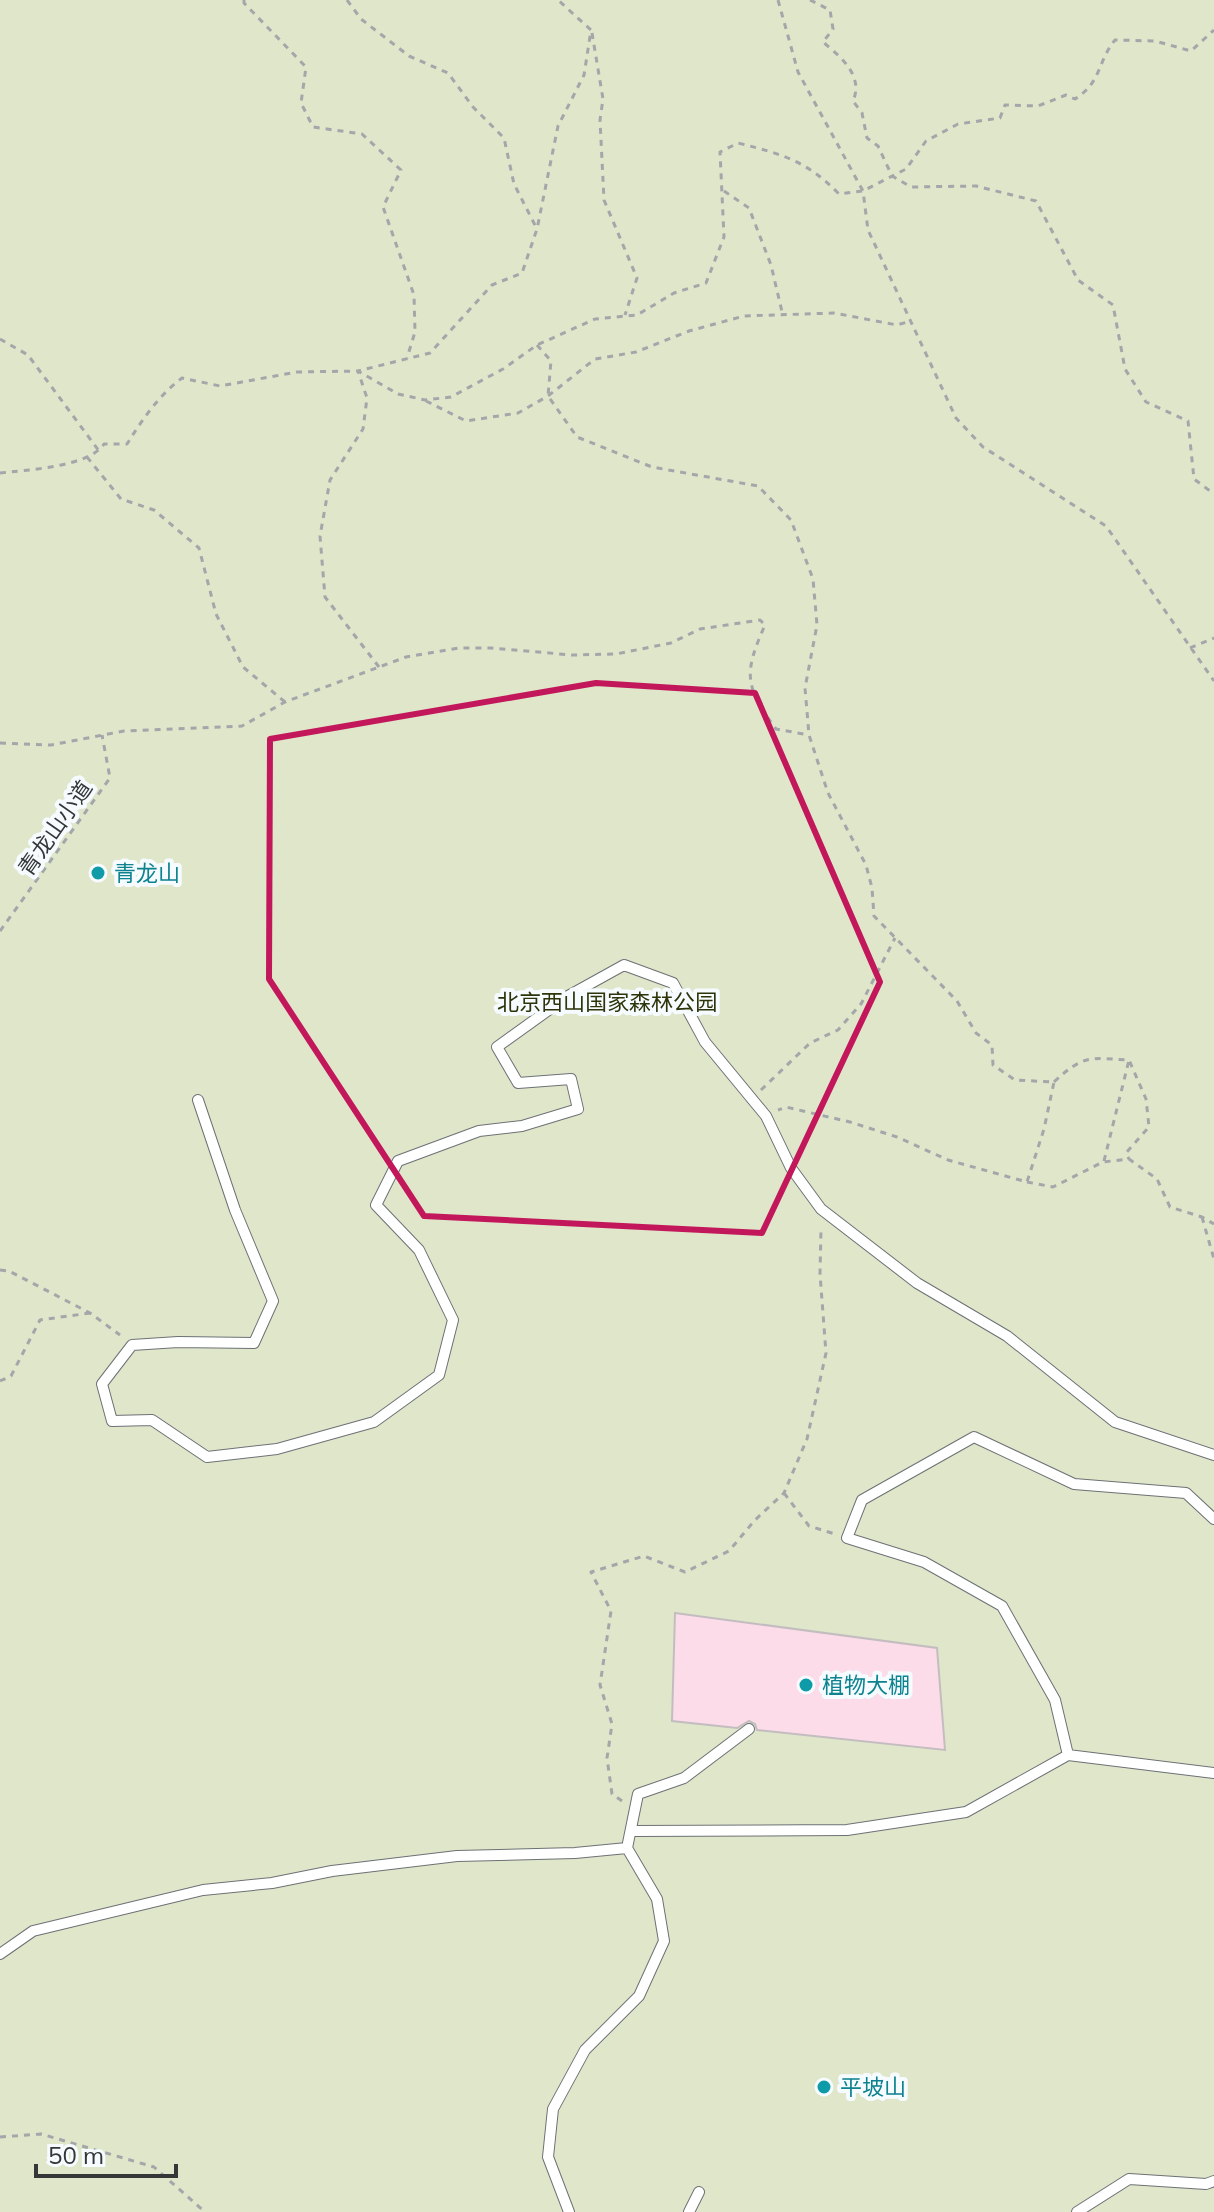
<svg xmlns="http://www.w3.org/2000/svg" width="1214" height="2212" viewBox="0 0 1214 2212" font-family="Mulish,'Noto Sans SC',sans-serif">
<style>
.green{fill:#e0e6ca}
.building{fill:#fcdce9;stroke:#c4bdc0;stroke-width:2}
.lines{fill:none;stroke-linecap:round;stroke-linejoin:round}
.service-casing{stroke:#6c7175;stroke-width:12}
.path{stroke:#a3a7aa;stroke-width:3;stroke-dasharray:6 6;stroke-linecap:butt}
.service{stroke:#fff;stroke-width:10}
.marked{fill:none;stroke:#c2185b;stroke-width:6;stroke-linejoin:round}
.culture-dot{fill:#0f9aa8;stroke:#f6fbff;stroke-width:3}
.labels{text-anchor:middle;dominant-baseline:central;stroke-width:8;stroke-linejoin:round;paint-order:stroke}
.street-label{font-size:22px;fill:#343638;stroke:#f6fbff}
.culture-label{font-size:22px;fill:#0d838f;stroke:#f6fbff;text-anchor:start}
.park-label{font-size:22px;fill:#2d3409;stroke:#f6fbff}
</style>
<rect width="100%" height="100%" fill="#f6fbff"/>
<!-- green -->
<path class="green" d="M0 0H1214V2212H0Z"/>
<!-- building -->
<path class="building" d="M675 1613 937 1648 945 1750 757 1730 755 1724 749 1721 737 1728 672 1721Z"/>
<g class="lines">
<defs>
<path id="service" d="M198 1100 235 1210 273 1301 254 1343 178 1342 132 1345 102 1384 112 1421 152 1420 207 1457 277 1449 374 1422 439 1375 453 1320 419 1250 376 1205 398 1161 479 1131 522 1126 578 1109 571 1079 518 1083 497 1047 568 996 624 965 673 983 705 1042 766 1116 791 1168 821 1209 917 1283 1007 1336 1115 1422 1214 1455
M1068 1755 1055 1700 1002 1606 924 1562 847 1538 862 1500 974 1437 1074 1484 1186 1493 1214 1519
M631 1831 847 1830 966 1812 1068 1755 1214 1773
M627 1848 638 1794 684 1778 749 1729
M0 1954 33 1931 203 1890 272 1883 332 1871 457 1856 575 1853 627 1848 657 1899 664 1941 639 1996 585 2050 553 2109 548 2157 569 2212
M689 2212 699 2192
M1077 2212 1129 2179 1206 2184 1214 2181"/>
</defs>
<!-- service casing -->
<use href="#service" class="service-casing"/>
<!-- path -->
<path class="path" d="M244 0V3L306 67 301 103 313 127 362 134 401 170 383 207 414 295 415 332 407 358
M347 0 361 19 409 56 448 73 473 107 504 138 514 184 537 229
M778 0 798 72 863 191 868 230 956 418 983 447 1106 526 1214 681
M810 0 830 10 833 29 823 42C841 57 864 76 853 101L862 113 867 138 878 146 892 176 911 187 976 186 1036 201 1078 280 1113 305 1125 369 1146 402 1188 421 1194 479 1214 494
M592 33 603 99 600 120 604 200 637 278 625 315
M724 191 749 208 771 265 783 316
M0 339 28 355 99 451
M537 345 551 361 548 396 577 437 652 467 758 486 791 520 813 579 817 625 805 688 809 735 828 793 866 865 872 888 874 916 957 1001 976 1033 992 1045 993 1065 1015 1080 1054 1082 1044 1129 1027 1182 948 1160 897 1137 850 1122 786 1107 778 1110
M426 401 466 421 518 413 548 396 595 359 636 352 689 331 744 316 834 313 897 325 911 321
M87 457 121 499 154 510 199 548 216 614 243 667 285 702
M0 473C26 470 89 467 104 444H127C142 420 159 395 182 378L220 386 297 372 358 371 398 394 425 400 451 397 503 369 537 345 595 319 637 315 674 293 706 283 724 237 720 152 738 143C782 154 807 161 839 194L863 191 906 169 926 141 958 124 1000 118 1005 105 1038 106 1066 95 1075 99C1102 82 1097 62 1115 40L1155 41 1191 51 1214 30
M1190 648 1214 638
M379 667 325 597 320 536 330 480 363 429 367 398 358 371 430 353 492 285 522 273 537 229 558 126 584 75 591 30 558 0
M0 743 51 745 124 731 242 726 285 702 406 657 459 648H491L572 655 616 654 671 643 700 629 760 620 765 625C743 674 745 687 776 729L809 735
M0 931 110 778 102 735
M1054 1082C1084 1054 1090 1058 1129 1060L1146 1099 1149 1127 1126 1153 1129 1159
M761 1090 810 1043 838 1030 861 1004 895 938
M1104 1161 1129 1060
M1027 1182 1053 1187 1103 1162 1129 1159 1157 1179 1170 1207 1202 1217 1214 1224
M1202 1217 1214 1259
M0 1270 9 1271 90 1313 120 1335
M0 1381 11 1376 40 1320 90 1313
M784 1493 809 1526 835 1534
M622 1801 612 1794 607 1758 612 1724 600 1685 611 1611 591 1572 644 1556 685 1572 729 1551 755 1520 784 1493 807 1439 826 1353 820 1274 821 1229
M0 2137 41 2134 154 2167 205 2212"/>
<!-- service -->
<use href="#service" class="service"/>
</g>
<!-- marked area -->
<path class="marked" d="M596 683 755 693 880 982 762 1233 424 1216 269 979 270 739Z"/>
<!-- markers -->
<g class="culture-dot">
<circle cx="98" cy="873" r="8"/>
<circle cx="806" cy="1685" r="8"/>
<circle cx="824" cy="2087" r="8"/>
</g>
<g class="labels">
<!-- street labels -->
<g class="street-label">
<text transform="translate(55 828) rotate(-55)">青龙山小道</text>
</g>
<!-- culture labels -->
<g class="culture-label">
<text x="114" y="873">青龙山</text>
<text x="822" y="1685">植物大棚</text>
<text x="840" y="2087">平坡山</text>
</g>
<!-- park labels -->
<g class="park-label">
<text x="607" y="1002">北京西山国家森林公园</text>
</g>
</g>
<!-- scale -->
<path d="M36 2164v12h140v-12" fill="none" stroke="#343638" stroke-width="4"/>
<text x="48" y="2164" font-size="24" fill="#343638" stroke="#f6fbff" stroke-width="6" paint-order="stroke">50 m</text>
</svg>
